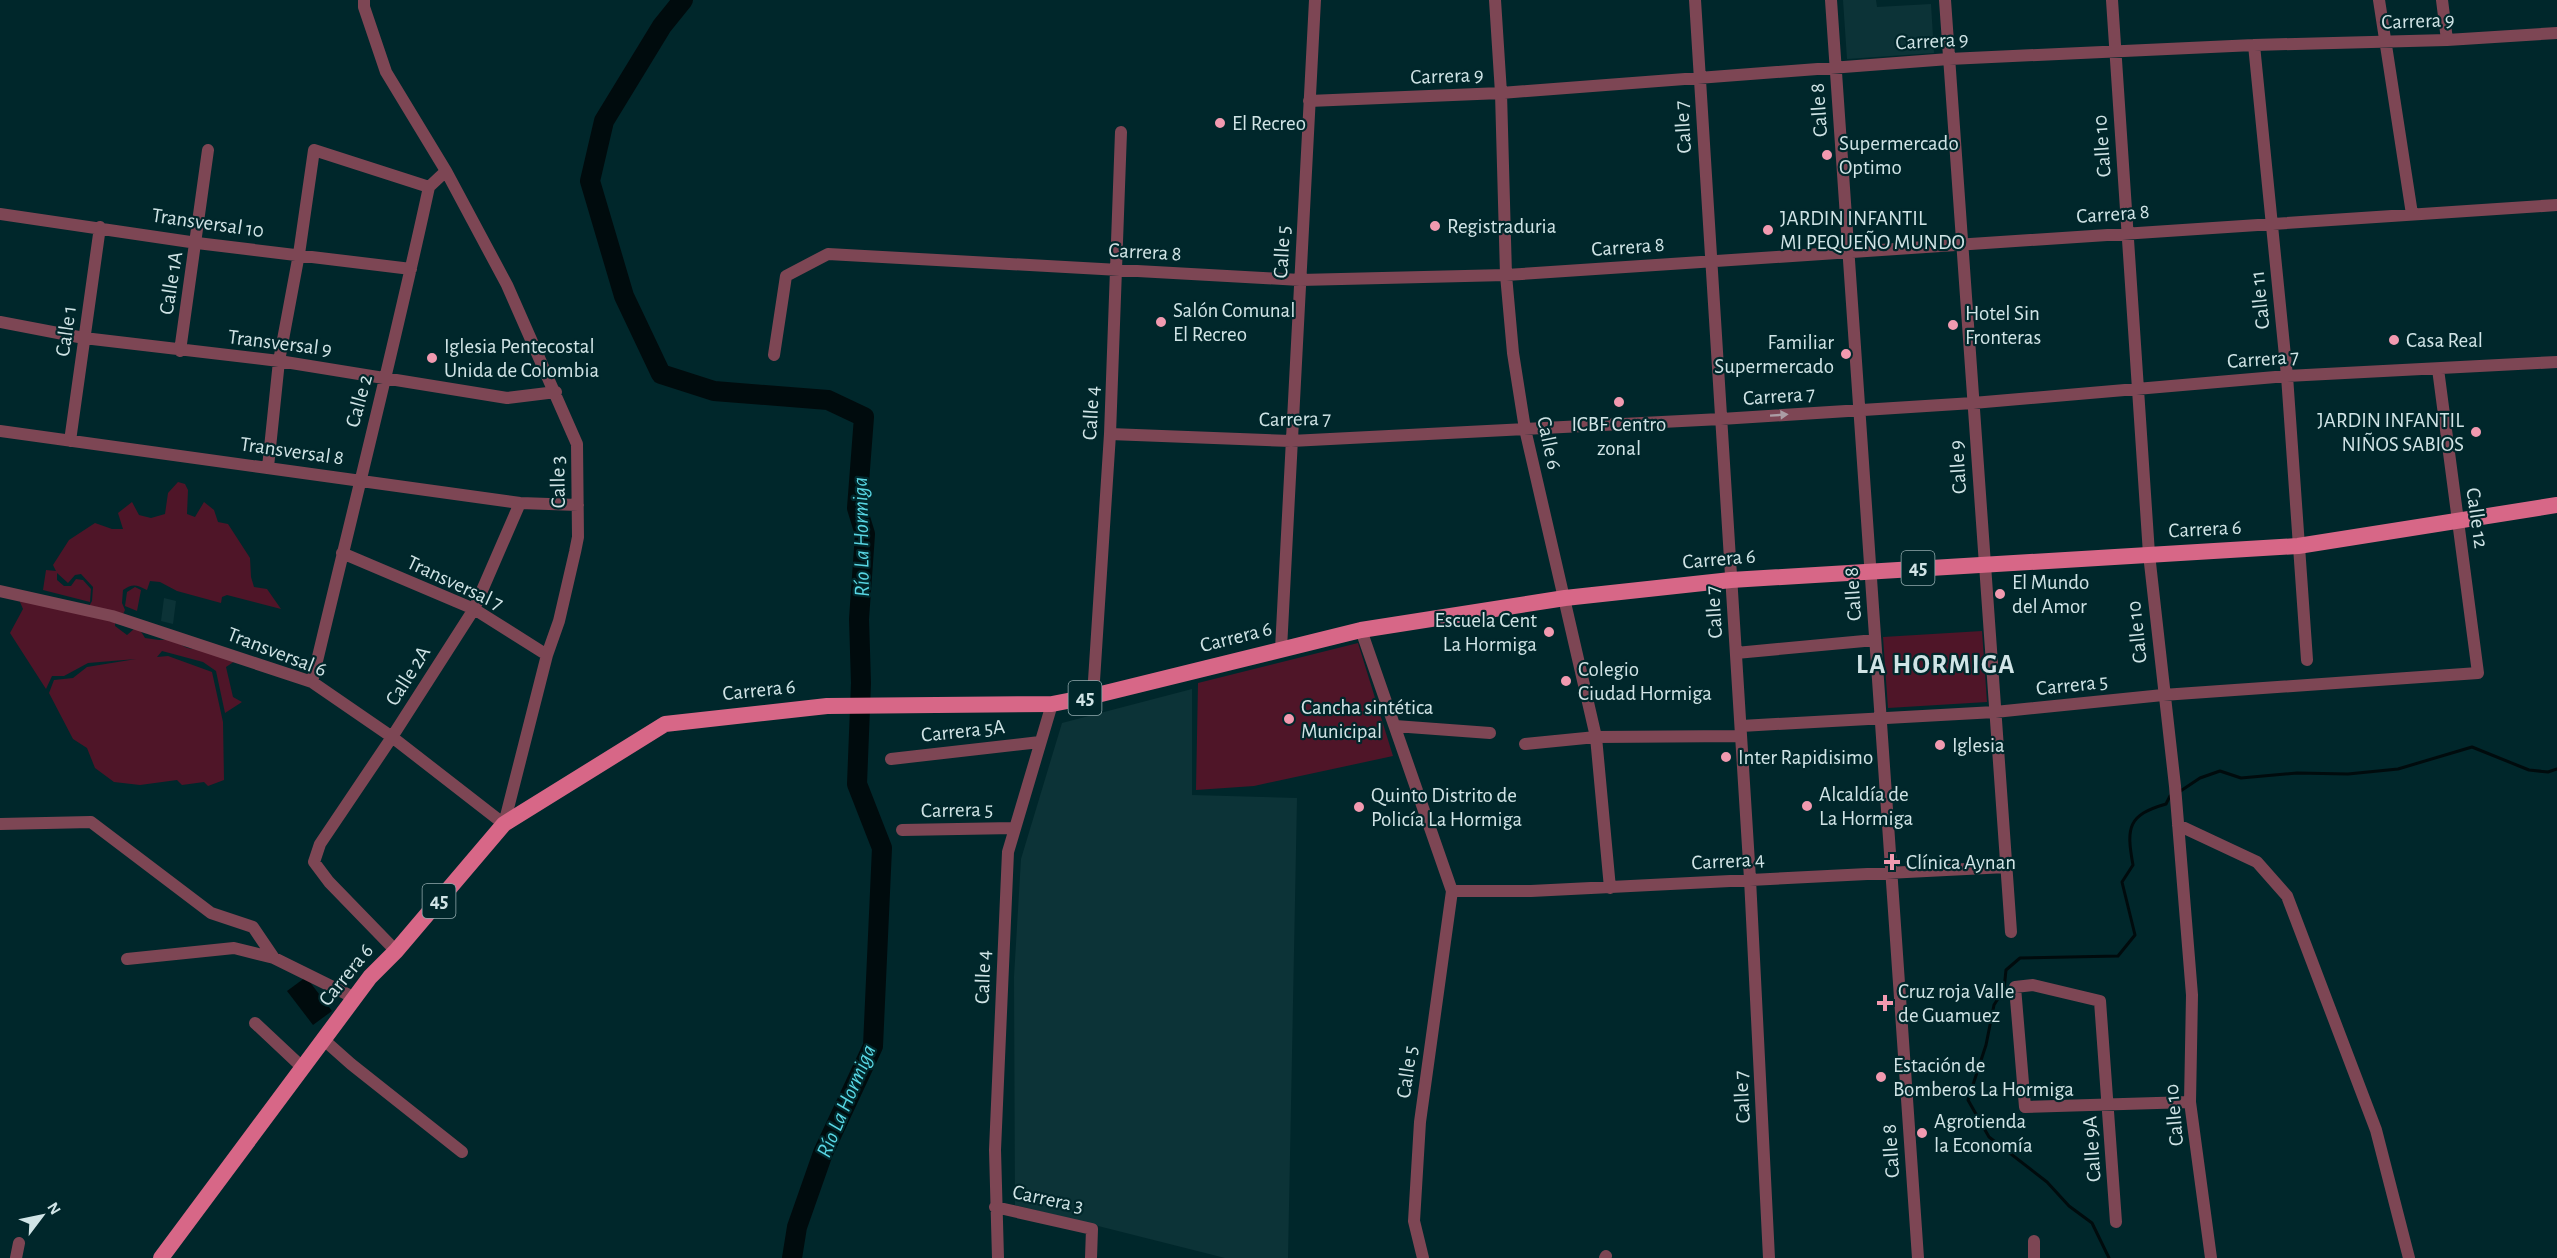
<svg xmlns="http://www.w3.org/2000/svg" width="2557" height="1258" viewBox="0 0 2557 1258" font-family="'Alegreya Sans',sans-serif">
<style>
.built{fill:#0c3337}
.green{fill:#4f1528}
.water{fill:#000b0d}
.lines{fill:none;stroke-linecap:round;stroke-linejoin:round}
.stream{stroke:#000b0d;stroke-width:3}
.river{stroke:#000b0d;stroke-width:20}
.minor{stroke:#7d4654;stroke-width:12}
.primary{stroke:#d76787;stroke-width:16}
.oneway{fill:#ab9da4}
.poi-dot{fill:#f29ab0;stroke:#00272b;stroke-width:2}
.labels{text-anchor:middle;dominant-baseline:central;stroke-width:4.5;stroke-linejoin:round;paint-order:stroke}
.shield{fill:#00272b;stroke:#92abae;stroke-width:1.5}
.shield-label{font-size:20px;font-weight:bold;fill:#d0e4e6}
.street-label{font-size:21px;fill:#d0e4e6;stroke:#00272b}
.poi-label{font-size:21px;fill:#d0e4e6;stroke:#00272b;text-anchor:start}
.water-label{font-size:22px;font-style:italic;fill:#58d6e3;stroke:#00272b}
.district-label{font-size:27px;font-weight:bold;letter-spacing:1.5px;fill:#d0e4e6;stroke:#00272b}
</style>
<rect width="100%" height="100%" fill="#00272b"/>
<!-- built -->
<path class="built" d="M1843 0H1876L1877 7 1931 4 1934 53 1847 59Z
M164 598 176 601 173 624 161 621Z
M1192 689V795L1297 798 1288 1258H1225L1015 1205 1014 977 1021 859 1062 723Z"/>
<!-- green -->
<path class="green" d="M178 482 185 484 188 490 187 514 195 517 204 502 214 510 218 522 228 524 250 558 251 577 254 587 267 589 281 609 227 595 222 597 221 603 177 591 160 582 150 581 147 590C137 585 133 583 123 590L122 603 125 610 122 616 88 608 92 601 93 587 81 574 75 575 68 583 57 573V580L64 586H71L76 579 83 580 91 589 90 602 43 590 46 570 56 571 53 565 69 540 95 523 112 529H123L118 513 132 502 139 515 151 518 165 514 168 493Z
M135 587 141 590 137 611 125 606 127 592Z
M20 596 115 621V626L127 635 134 629 140 630 145 638 159 640 174 639C184 649 192 650 205 649 215 649 229 656 238 659L226 667 233 697 242 702 225 713 216 671 203 662 162 651 157 657 168 656 212 672 223 722 224 780 208 786 204 782 182 785 177 780 140 785 114 782 95 768 87 748 73 739 49 693 54 680 73 678 87 667 136 659 88 663 64 676H52L46 689 10 633 23 609 20 602Z
M1982 631 1987 702 1888 708 1883 637Z
M1358 643 1393 756 1254 786 1196 790 1198 683Z"/>
<!-- water -->
<path class="water" d="M306 977 332 1011 313 1025 287 991Z"/>
<g class="lines">
<!-- stream -->
<path class="stream" d="M2179 792 2200 778 2220 771 2241 778 2297 773 2348 774 2398 769 2472 747 2529 770 2548 772 2557 769
M2109 1258 2092 1223 2069 1206 2047 1182 1989 1137 1968 1100 1986 1045 1994 1005 2004 989 2006 970 2020 958 2118 956 2135 935 2122 882 2133 865C2126 827 2128 815 2166 804L2170 796"/>
<!-- river -->
<path class="river" d="M683 0 662 26 604 121 590 181 624 296 661 374 714 391 828 400 864 417 857 508 865 534 859 619 861 683 857 784 882 848 873 1046 823 1153 797 1227 792 1258"/>
<!-- minor -->
<path class="minor" d="M1495 0 1501 93 1506 275 1513 353 1525 429 1596 737 1610 888
M1695 0 1750 879 1769 1258
M1831 0 1918 1258
M1945 0 2011 932
M2112 0 2149 554 2175 786 2192 995 2190 1102 2211 1258
M2379 0 2412 214
M2442 0 2447 40
M2254 45 2287 376 2307 660
M1309 101 1501 93 1949 59 2254 45 2447 40 2557 33
M0 214 197 243 411 269
M0 322 84 338 279 361 507 398 556 392
M180 351 208 150
M774 355 786 276 828 254 1300 280 1506 275 2557 205
M0 431 520 503 578 505
M1110 434 1291 441 1721 419 1973 403 2287 376 2557 362
M70 441 100 227
M268 467 279 361 299 254 314 150 429 187
M342 553 474 609 547 655
M0 591 112 616 312 682 392 737 504 824 547 655 559 621 575 552 578 537 577 444 507 285 446 171 386 72 364 7V0
M1361 630 1452 891 1420 1122 1414 1221 1423 1258
M1281 649 1315 0
M1736 653 1875 640
M312 682C351 517 393 353 429 187L446 171
M1093 696 1110 434 1121 132
M1395 726 1490 733
M1741 726 1995 712 2163 695 2478 673 2438 369
M1525 744 1596 737 1741 736
M891 759 1040 742
M0 824 91 822 211 913 253 927 274 958
M2178 825 2257 862 2287 896 2376 1130 2409 1258
M902 830 1014 828
M1452 891H1531L2006 867
M396 951 329 882 314 862 320 844 392 737 474 609 520 503
M127 959 234 948 274 958 355 998
M255 1023 303 1068
M324 1040 351 1064 462 1152
M995 1207 1092 1229 1091 1258
M2116 1222 2100 1001 2033 985 2015 987 2025 1107 2190 1102
M2034 1241V1258
M16 1258 19 1243
M998 1258 995 1150 1008 852 1052 704
M1605 1258 1606 1256"/>
<!-- primary -->
<path class="primary" d="M161 1258 370 977 396 951 504 824 665 724 827 706 1052 704 1093 696 1361 630 1565 598 1731 580 2298 546 2557 505"/>
</g>
<!-- one-way arrows -->
<defs><path id="oneway-solid" d="M-6-.8H1V-3.2L6.5 0L1 3.2V.8H-6Z" transform="scale(1.5)"/></defs>
<use class="oneway" href="#oneway-solid" transform="translate(1779 415) rotate(-4)"/>
<!-- markers -->
<g class="poi-dot">
<circle cx="1220" cy="123" r="6"/>
<circle cx="1827" cy="155" r="6"/>
<circle cx="1435" cy="226" r="6"/>
<circle cx="1768" cy="230" r="6"/>
<circle cx="1161" cy="322" r="6"/>
<circle cx="1953" cy="325" r="6"/>
<circle cx="2394" cy="340" r="6"/>
<circle cx="1846" cy="354" r="6"/>
<circle cx="432" cy="358" r="6"/>
<circle cx="1619" cy="402" r="6"/>
<circle cx="2476" cy="432" r="6"/>
<circle cx="2000" cy="594" r="6"/>
<circle cx="1549" cy="632" r="6"/>
<circle cx="1566" cy="681" r="6"/>
<circle cx="1289" cy="719" r="6"/>
<circle cx="1940" cy="745" r="6"/>
<circle cx="1726" cy="757" r="6"/>
<circle cx="1807" cy="806" r="6"/>
<circle cx="1359" cy="807" r="6"/>
<path d="M1889 853h6v6h6v6h-6v6h-6v-6h-6v-6h6z"/>
<path d="M1882 994h6v6h6v6h-6v6h-6v-6h-6v-6h6z"/>
<circle cx="1881" cy="1077" r="6"/>
<circle cx="1922" cy="1133" r="6"/>
</g>
<g class="labels">
<!-- shield labels -->
<g class="shield">
<rect x="1901.5" y="551" width="33" height="34" rx="4.5"/>
<rect x="1068.5" y="681" width="33" height="34" rx="4.5"/>
<rect x="422.5" y="884" width="33" height="34" rx="4.5"/>
</g>
<g class="shield-label">
<text x="1918" y="568">45</text>
<text x="1085" y="698">45</text>
<text x="439" y="901">45</text>
</g>
<!-- street labels -->
<g class="street-label">
<text transform="translate(2418 21) rotate(-2)">Carrera 9</text>
<text transform="translate(1932 41) rotate(-3)">Carrera 9</text>
<text transform="translate(1447 76) rotate(-2)">Carrera 9</text>
<text transform="translate(1819 110) rotate(-94)">Calle 8</text>
<text transform="translate(1683 127) rotate(-94)">Calle 7</text>
<text transform="translate(2102 146) rotate(-94)">Calle 10</text>
<text transform="translate(2113 214) rotate(-4)">Carrera 8</text>
<text transform="translate(208 223) rotate(8)">Transversal 10</text>
<text transform="translate(1628 247) rotate(-4)">Carrera 8</text>
<text transform="translate(1145 252) rotate(3)">Carrera 8</text>
<text transform="translate(1282 252) rotate(-87)">Calle 5</text>
<text transform="translate(171 283) rotate(-81)">Calle 1A</text>
<text transform="translate(2260 300) rotate(-96)">Calle 11</text>
<text transform="translate(66 331) rotate(-82)">Calle 1</text>
<text transform="translate(280 343) rotate(7)">Transversal 9</text>
<text transform="translate(2263 359) rotate(-4)">Carrera 7</text>
<text transform="translate(1779 396) rotate(-4)">Carrera 7</text>
<text transform="translate(359 401) rotate(-75)">Calle 2</text>
<text transform="translate(1091 413) rotate(-87)">Calle 4</text>
<text transform="translate(1295 419) rotate(-1)">Carrera 7</text>
<text transform="translate(1549 443) rotate(78)">Calle 6</text>
<text transform="translate(292 451) rotate(8)">Transversal 8</text>
<text transform="translate(1958 467) rotate(-94)">Calle 9</text>
<text transform="translate(558 482) rotate(-91)">Calle 3</text>
<text transform="translate(2477 518) rotate(82)">Calle 12</text>
<text transform="translate(2205 529) rotate(-3)">Carrera 6</text>
<text transform="translate(1719 559) rotate(-5)">Carrera 6</text>
<text transform="translate(455 583) rotate(25)">Transversal 7</text>
<text transform="translate(1853 594) rotate(-94)">Calle 8</text>
<text transform="translate(1714 612) rotate(-94)">Calle 7</text>
<text transform="translate(2137 632) rotate(-96)">Calle 10</text>
<text transform="translate(1236 637) rotate(-14)">Carrera 6</text>
<text transform="translate(277 652) rotate(21)">Transversal 6</text>
<text transform="translate(408 676) rotate(-58)">Calle 2A</text>
<text transform="translate(2072 685) rotate(-6)">Carrera 5</text>
<text transform="translate(759 690) rotate(-6)">Carrera 6</text>
<text transform="translate(963 731) rotate(-6)">Carrera 5A</text>
<text transform="translate(957 810) rotate(-1)">Carrera 5</text>
<text transform="translate(1728 861) rotate(-3)">Carrera 4</text>
<text transform="translate(346 975) rotate(-51)">Carrera 6</text>
<text transform="translate(983 977) rotate(-88)">Calle 4</text>
<text transform="translate(1407 1072) rotate(-82)">Calle 5</text>
<text transform="translate(1742 1097) rotate(-93)">Calle 7</text>
<text transform="translate(2174 1115) rotate(-95)">Calle 10</text>
<text transform="translate(2092 1149) rotate(-94)">Calle 9A</text>
<text transform="translate(1891 1151) rotate(-94)">Calle 8</text>
<text transform="translate(1048 1199) rotate(12)">Carrera 3</text>
</g>
<!-- poi labels -->
<g class="poi-label">
<text x="1232" y="123">El Recreo</text>
<text x="1839" y="143">Supermercado<tspan x="1839" dy="24">Optimo</tspan></text>
<text x="1780" y="218">JARDIN INFANTIL<tspan x="1780" dy="24">MI PEQUEÑO MUNDO</tspan></text>
<text x="1447" y="226">Registraduria</text>
<text x="1173" y="310">Salón Comunal<tspan x="1173" dy="24">El Recreo</tspan></text>
<text x="1965" y="313">Hotel Sin<tspan x="1965" dy="24">Fronteras</tspan></text>
<text x="2406" y="340">Casa Real</text>
<text x="1834" y="342" text-anchor="end">Familiar<tspan x="1834" dy="24">Supermercado</tspan></text>
<text x="444" y="346">Iglesia Pentecostal<tspan x="444" dy="24">Unida de Colombia</tspan></text>
<text x="2464" y="420" text-anchor="end">JARDIN INFANTIL<tspan x="2464" dy="24">NIÑOS SABIOS</tspan></text>
<text x="1619" y="424" text-anchor="middle">ICBF Centro<tspan x="1619" dy="24">zonal</tspan></text>
<text x="2012" y="582">El Mundo<tspan x="2012" dy="24">del Amor</tspan></text>
<text x="1537" y="620" text-anchor="end">Escuela Cent<tspan x="1537" dy="24">La Hormiga</tspan></text>
<text x="1578" y="669">Colegio<tspan x="1578" dy="24">Ciudad Hormiga</tspan></text>
<text x="1301" y="707">Cancha sintética<tspan x="1301" dy="24">Municipal</tspan></text>
<text x="1952" y="745">Iglesia</text>
<text x="1738" y="757">Inter Rapidisimo</text>
<text x="1819" y="794">Alcaldía de<tspan x="1819" dy="24">La Hormiga</tspan></text>
<text x="1371" y="795">Quinto Distrito de<tspan x="1371" dy="24">Policía La Hormiga</tspan></text>
<text x="1906" y="862">Clínica Aynan</text>
<text x="1898" y="991">Cruz roja Valle<tspan x="1898" dy="24">de Guamuez</tspan></text>
<text x="1893" y="1065">Estación de<tspan x="1893" dy="24">Bomberos La Hormiga</tspan></text>
<text x="1934" y="1121">Agrotienda<tspan x="1934" dy="24">la Economía</tspan></text>
</g>
<!-- water labels -->
<g class="water-label">
<text transform="translate(861 537) rotate(-91)">Río La Hormiga</text>
<text transform="translate(846 1101) rotate(-67)">Río La Hormiga</text>
</g>
<!-- district labels -->
<g class="district-label">
<text x="1936" y="664">LA HORMIGA</text>
</g>
</g>
<!-- north arrow -->
<g transform="translate(42 1216) rotate(58)" stroke="#00272b" stroke-width="4.5" paint-order="stroke">
<path d="M0-4.5L10 22L0 15L-10 22Z" fill="#d0e4e6"/>
<text y="-9" font-size="16" font-weight="bold" text-anchor="middle" fill="#d0e4e6">N</text>
</g>
</svg>
